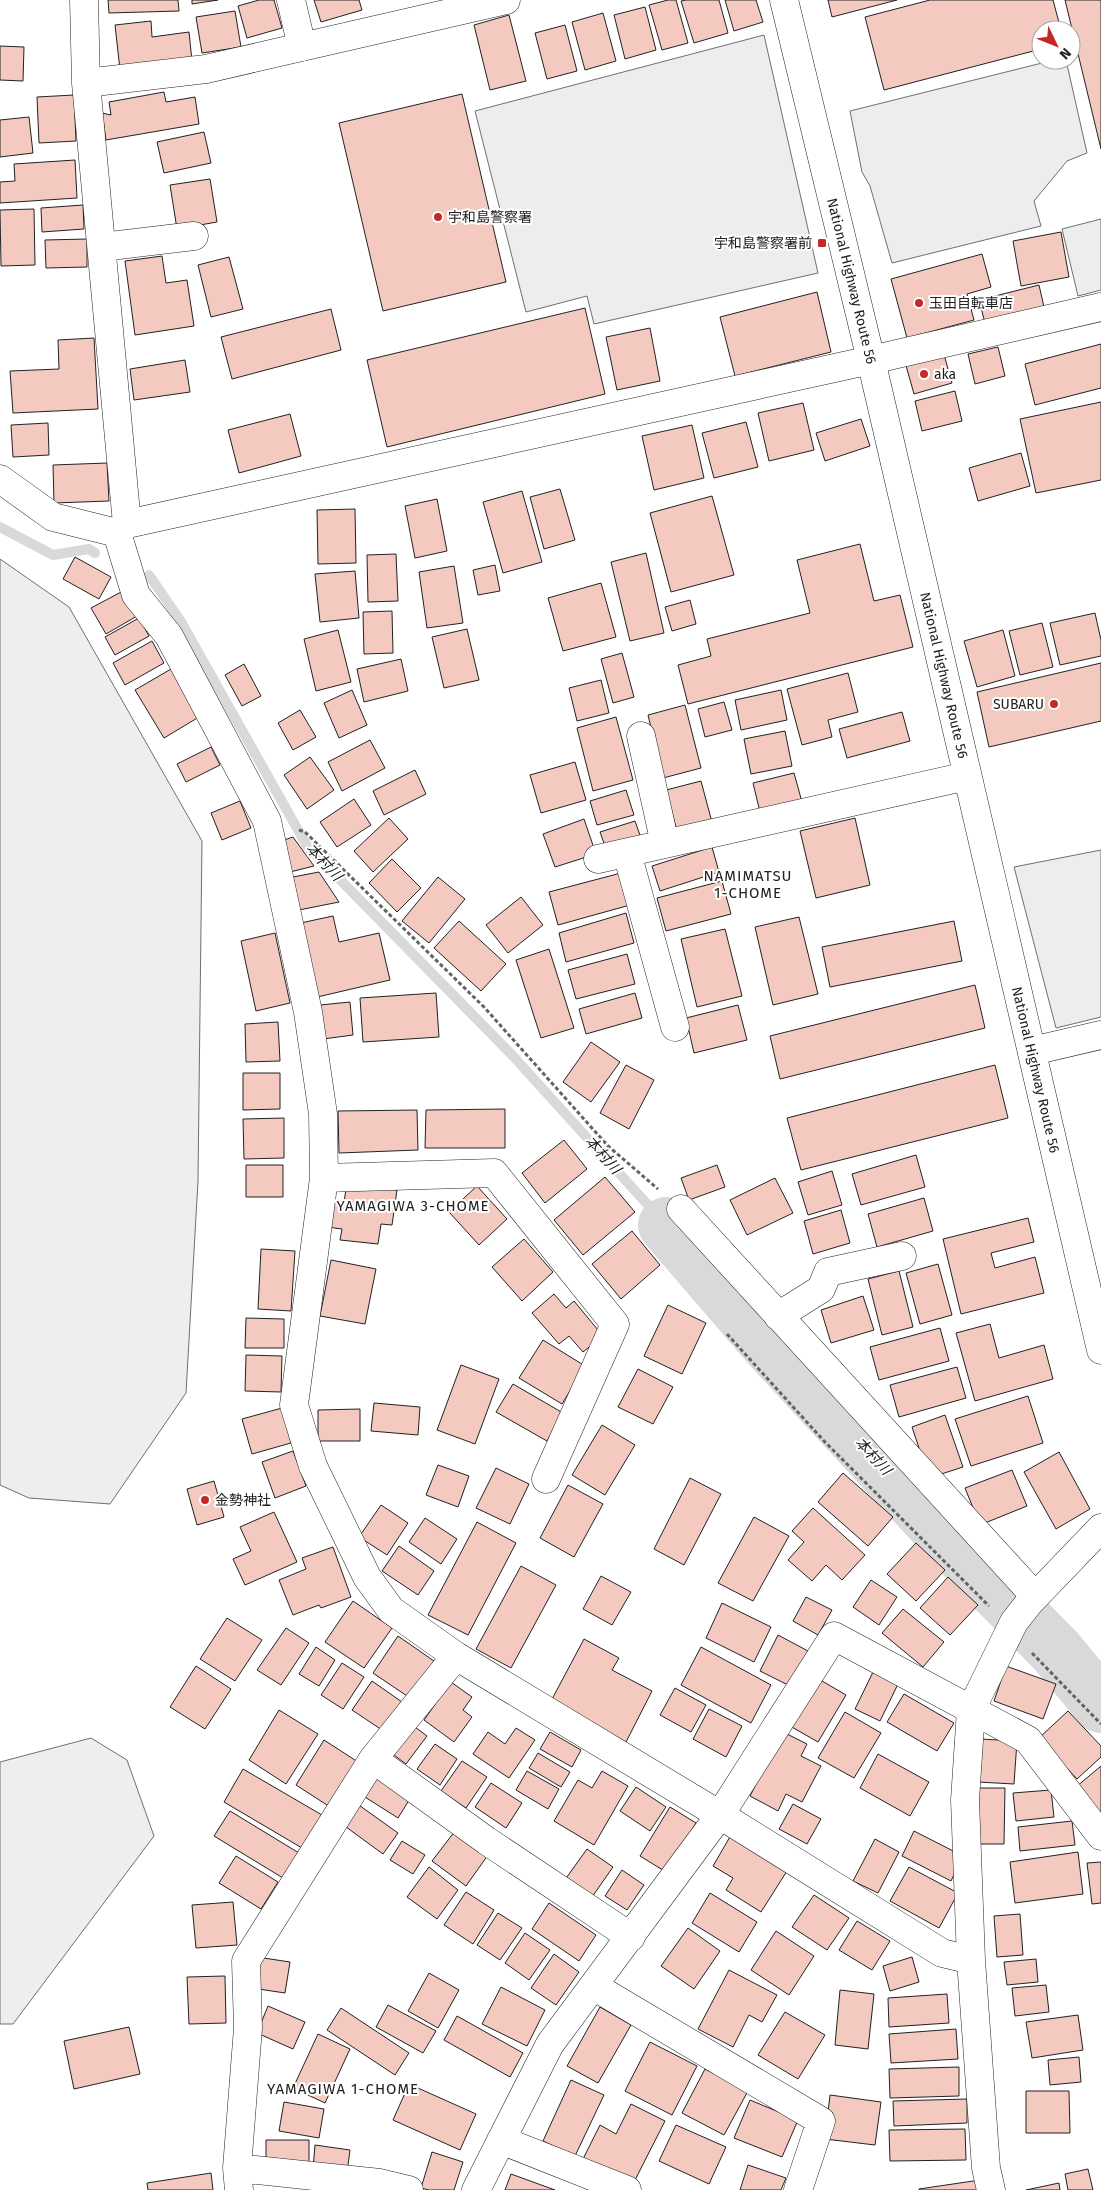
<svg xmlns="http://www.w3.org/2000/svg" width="1101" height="2190" viewBox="0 0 1101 2190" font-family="'Fira Sans','Noto Sans JP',sans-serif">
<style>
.green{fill:#eee;stroke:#6f6f6f}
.parking{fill:#ededed;stroke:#6f6f6f}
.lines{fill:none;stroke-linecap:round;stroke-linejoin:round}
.stream{stroke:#d9d9d9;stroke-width:10}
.river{stroke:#d9d9d9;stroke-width:56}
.building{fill:#f3c9c0;stroke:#222}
.minor-casing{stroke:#222;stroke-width:29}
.highway-casing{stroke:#222;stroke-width:29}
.path{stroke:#646464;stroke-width:3;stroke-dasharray:4 2.5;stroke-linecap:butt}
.minor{stroke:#fff;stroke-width:28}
.highway{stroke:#fff;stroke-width:28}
.poi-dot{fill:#c62828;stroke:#fff;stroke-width:2}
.labels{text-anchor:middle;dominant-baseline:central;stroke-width:4;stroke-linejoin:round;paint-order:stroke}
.poi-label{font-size:14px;fill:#222;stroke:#fff;text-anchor:start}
.street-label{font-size:14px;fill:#222;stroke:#fff}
.water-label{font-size:15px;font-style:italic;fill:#222;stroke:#fff}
.neighbourhood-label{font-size:15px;letter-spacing:1px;fill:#222;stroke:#fff}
</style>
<rect width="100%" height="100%" fill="#fff"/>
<!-- green -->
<path class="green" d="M0 559 69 607 202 841 198 1181 186 1393 110 1504 29 1498 0 1485Z
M91 1738 127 1760 154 1836 13 2024H0V1762Z"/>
<!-- parking -->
<path class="parking" d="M764 35 818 273 594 324 587 296 526 312 475 111Z
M1054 60H1066L1087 153 1067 161 1034 201 1041 226 892 263 870 186 862 172 850 111Z
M1101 219V290L1078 296 1062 229Z
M1101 850V1017L1056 1028 1014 867Z"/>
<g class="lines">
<!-- stream -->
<path class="stream" d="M0 527 53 555 89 549 95 553
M149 575 180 620 307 846 513 1056 666 1225"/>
<!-- river -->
<path class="river" d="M666 1225 770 1346 987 1581 1056 1651 1101 1705"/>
</g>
<!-- building -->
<path class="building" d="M108 0H178L179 11 109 13Z
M192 0H218L192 4Z
M259 0H274L282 28 247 38 238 6Z
M314 0H359L362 10 321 22Z
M668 0H676L688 43 662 50 649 5Z
M686 0H719L728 33 694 43 681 1Z
M725 0H756L763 22 734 31Z
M828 0H897L832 17Z
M930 0H1053L1061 30H1041V49L884 90 865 17Z
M1065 0H1101V149Z
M645 7 656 50 625 59 614 15Z
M235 11 241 47 202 53 196 17Z
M603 13 616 61 585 70 572 22Z
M509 15 526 81 490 90 474 25Z
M151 21 152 37 189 32 192 61 120 70 115 25Z
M565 25 577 71 547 79 535 33Z
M0 46 24 47 23 81 0 80Z
M164 92 166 102 195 97 199 124 106 140 102 113 111 115 109 102Z
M462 94 506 282 383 311 339 123Z
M74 95 76 141 39 143 37 97Z
M29 117 33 153 0 157V120Z
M204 132 211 163 164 173 157 142Z
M75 160 77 198 0 203V182L15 181 14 164Z
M210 179 217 222 177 229 170 185Z
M83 205 84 229 42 232 41 208Z
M34 209 35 265 1 266 0 210Z
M1061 232 1069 277 1021 286 1013 241Z
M87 239V267L46 268 45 240Z
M982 254 991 287 967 294 974 320 907 338 891 279Z
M162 256 166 283 187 280 194 326 135 335 125 261Z
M229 257 243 309 211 317 198 265Z
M1039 285 1044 307 985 323 979 300Z
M817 292 831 352 735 376 720 317Z
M585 308 605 394 387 447 367 360Z
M331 309 341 350 232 379 221 337Z
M650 328 660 381 617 390 606 337Z
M94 338 98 409 13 413 10 371 59 369 58 340Z
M1101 344V388L1035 405 1025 364Z
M998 347 1005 376 975 384 968 354Z
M943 351 952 383 914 394 905 362Z
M185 360 190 392 134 400 130 369Z
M955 391 962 421 922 431 915 401Z
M1101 402V480L1036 493 1020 419Z
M803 403 814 450 769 461 758 413Z
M290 414 301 456 239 473 228 430Z
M861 419 870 446 825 461 816 433Z
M746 422 758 467 714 478 702 433Z
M48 423 49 455 13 457 11 425Z
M692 425 704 478 654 490 642 436Z
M1021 453 1030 486 978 501 969 468Z
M107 463 109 501 54 503 53 465Z
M560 489 575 540 544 549 530 497Z
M522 491 542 562 503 573 483 502Z
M712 496 734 575 671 592 650 513Z
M437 499 447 551 415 558 405 506Z
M355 509 356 563 318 564 317 510Z
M860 544 874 601 900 595 913 647 688 704 678 665 711 656 707 639 810 613 797 560Z
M646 553 664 633 630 641 611 562Z
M396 554 398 601 368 602 367 555Z
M75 557 111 577 99 599 63 579Z
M495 565 500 591 478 595 473 570Z
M454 566 463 623 427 628 419 572Z
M355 571 359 618 320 622 315 574Z
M601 583 616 637 563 651 548 598Z
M123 591 137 616 106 634 91 608Z
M690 600 696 624 672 631 665 607Z
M392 611 393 653 364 654 363 612Z
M1095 613 1101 640V656L1060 665 1050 623Z
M139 618 149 636 115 655 105 637Z
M1042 623 1053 667 1020 675 1009 631Z
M467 629 479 680 444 688 432 637Z
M338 630 351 682 316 691 304 639Z
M1003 630 1015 676 977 687 964 641Z
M152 641 164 663 125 685 113 663Z
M622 653 634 697 613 703 601 659Z
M401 659 408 691 364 702 357 669Z
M1101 663V721L989 747 977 692Z
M244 664 261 696 242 706 225 675Z
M171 669 199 717 164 738 135 690Z
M848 673 858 712 828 720 832 737 802 745 787 689Z
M601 680 609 713 577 721 569 688Z
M352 690 367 725 339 738 324 703Z
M781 690 787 720 741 730 735 700Z
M724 702 732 730 705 737 698 709Z
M685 705 701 768 663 778 648 715Z
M300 710 316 737 293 750 278 723Z
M902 712 910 741 847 758 839 729Z
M616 717 633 780 593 791 577 728Z
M785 731 792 766 751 774 744 739Z
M370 740 385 768 342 791 328 762Z
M211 747 220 765 186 782 177 764Z
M310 757 334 790 307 809 284 775Z
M575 762 586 800 541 813 530 775Z
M415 770 426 794 384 815 373 791Z
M794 773 802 802 760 812 753 783Z
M701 781 713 826 678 835 666 790Z
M626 790 634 815 597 825 590 801Z
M354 799 371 825 337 847 320 822Z
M240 801 251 828 222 840 211 813Z
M389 818 408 839 373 872 354 851Z
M855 818 870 885 816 898 800 831Z
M584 819 596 854 555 867 543 834Z
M635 821 641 838 606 849 600 832Z
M293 837 314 866 286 873 278 842Z
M712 847 719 872 660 891 652 866Z
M392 859 421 888 397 912 369 883Z
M319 872 339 902 299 910 293 877Z
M621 873 630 905 558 925 549 892Z
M438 877 465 899 429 943 402 921Z
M722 881 731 914 666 931 657 898Z
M521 897 543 925 508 953 486 925Z
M626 913 634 943 566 962 559 933Z
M333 916 339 942 379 933 390 980 313 998 296 924Z
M799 917 818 994 773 1005 755 927Z
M459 921 506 964 481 991 434 948Z
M954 921 962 961 830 987 822 947Z
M725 929 742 996 697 1007 681 939Z
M275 933 290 1003 256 1011 241 941Z
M549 949 574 1028 541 1038 516 960Z
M627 954 635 984 576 999 568 970Z
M975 985 985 1028 780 1079 770 1036Z
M436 993 439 1037 363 1042 360 998Z
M635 993 642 1018 586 1034 579 1009Z
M350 1002 353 1035 323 1039 320 1005Z
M738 1005 747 1040 694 1053 686 1018Z
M278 1022 280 1061 246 1062 245 1024Z
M591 1042 620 1062 591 1102 563 1082Z
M626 1065 654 1080 629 1129 600 1113Z
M995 1065 1008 1118 801 1170 787 1118Z
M243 1073H280V1109L243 1110Z
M505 1109V1148H425L426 1110Z
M417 1110 418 1150 339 1153 338 1111Z
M284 1118V1158L244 1159 243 1119Z
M564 1140 587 1169 545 1203 522 1173Z
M916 1155 925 1187 861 1205 852 1174Z
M246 1165H283V1197H246Z
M717 1165 725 1187 689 1200 681 1178Z
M832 1171 842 1205 808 1215 798 1182Z
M605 1177 635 1212 583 1255 554 1220Z
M775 1178 793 1213 747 1235 730 1200Z
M347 1183 397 1190 392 1225 381 1224 378 1244 340 1240 342 1229 327 1227 331 1200 344 1202Z
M477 1186 507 1219 479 1245 449 1212Z
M924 1198 933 1231 877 1247 868 1214Z
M841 1210 850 1243 813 1254 804 1221Z
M1028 1218 1034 1242 991 1253 995 1268 1035 1257 1044 1293 961 1314 943 1239Z
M632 1231 660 1265 621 1299 592 1264Z
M524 1239 553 1272 522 1301 492 1267Z
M261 1249 295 1251 291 1311 258 1309Z
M331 1260 376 1269 365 1324 320 1316Z
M938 1264 952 1315 920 1324 906 1273Z
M899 1271 913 1327 882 1335 868 1279Z
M554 1294 566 1308 574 1301 603 1336 583 1352 569 1336 559 1344 532 1313Z
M863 1296 874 1330 831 1343 821 1310Z
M668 1305 706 1323 682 1374 644 1356Z
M246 1318 284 1319V1348H245Z
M990 1324 999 1358 1044 1345 1053 1379 975 1401 956 1333Z
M940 1328 949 1361 879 1380 870 1347Z
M543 1340 585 1366 562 1404 519 1378Z
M246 1355 282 1356 281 1392 245 1391Z
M461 1365 499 1379 475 1444 437 1430Z
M957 1367 966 1398 899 1417 890 1385Z
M638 1369 673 1387 653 1424 618 1407Z
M513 1384 563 1413 547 1441 496 1412Z
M1028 1396 1043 1443 971 1466 955 1419Z
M374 1403 420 1407 418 1435 371 1431Z
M282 1408 291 1443 252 1454 242 1419Z
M360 1409V1441H318V1410Z
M945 1415 963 1467 929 1478 912 1427Z
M602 1425 635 1445 605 1495 572 1475Z
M293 1451 306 1486 275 1498 262 1462Z
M1059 1452 1090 1509 1056 1529 1024 1472Z
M438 1465 469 1476 458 1507 426 1495Z
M496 1468 529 1484 510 1524 476 1508Z
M1012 1470 1027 1506 980 1525 965 1488Z
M843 1473 893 1517 868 1546 818 1502Z
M690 1478 721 1494 684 1565 654 1549Z
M214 1481 224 1517 197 1525 187 1489Z
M568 1485 603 1504 574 1557 540 1538Z
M381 1505 408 1523 387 1555 359 1537Z
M813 1508 865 1555 842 1580 826 1565 812 1581 788 1560 804 1542 792 1531Z
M274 1512 297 1562 245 1585 233 1559 251 1551 240 1527Z
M754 1517 789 1536 753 1601 718 1583Z
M425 1518 457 1539 441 1564 409 1542Z
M477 1522 516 1543 468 1635 428 1615Z
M916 1543 945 1570 916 1601 887 1574Z
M399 1546 434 1571 418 1595 382 1571Z
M333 1547 351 1597 321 1608 319 1605 293 1615 279 1580 306 1569 302 1558Z
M521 1566 556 1585 511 1668 476 1649Z
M601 1576 631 1592 612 1625 583 1609Z
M948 1577 978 1605 950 1635 920 1608Z
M871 1580 897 1597 879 1625 853 1607Z
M806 1597 832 1610 818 1635 793 1621Z
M353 1601 392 1628 364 1668 325 1642Z
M722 1603 771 1627 754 1662 706 1638Z
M903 1609 944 1642 923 1667 882 1633Z
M227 1618 262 1640 235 1681 200 1659Z
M286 1628 309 1643 281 1685 257 1670Z
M778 1635 808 1651 790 1686 760 1671Z
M398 1636 434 1661 410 1698 373 1673Z
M584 1639 619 1658 612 1670 652 1691 626 1742 551 1701Z
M316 1647 335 1660 319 1686 299 1674Z
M701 1647 771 1685 751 1723 681 1685Z
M342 1663 364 1677 343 1709 321 1695Z
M196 1666 231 1689 205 1729 170 1707Z
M1006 1666 1056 1684 1043 1719 994 1701Z
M874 1670 899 1682 880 1721 855 1709Z
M817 1678 846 1695 818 1742 790 1726Z
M372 1681 402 1702 382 1730 352 1710Z
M451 1682 472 1697 463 1710 472 1717 454 1742 424 1720Z
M675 1688 706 1705 691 1732 660 1715Z
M904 1694 954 1723 937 1751 887 1722Z
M709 1709 742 1726 726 1757 693 1739Z
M279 1710 318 1734 286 1784 249 1760Z
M1068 1711 1101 1746V1757L1077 1779 1039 1738Z
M845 1712 881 1733 854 1778 818 1758Z
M411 1724 427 1736 406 1764 390 1752Z
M516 1728 535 1740 509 1778 473 1754 488 1732 505 1744Z
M550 1732 581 1750 572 1767 540 1749Z
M783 1732 807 1744 801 1756 821 1766 802 1802 786 1794 778 1811 750 1796Z
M980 1739 1017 1741 1014 1784 978 1782Z
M324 1740 358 1762 330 1807 296 1785Z
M435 1744 457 1759 440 1785 417 1769Z
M538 1753 570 1772 561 1787 529 1768Z
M878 1754 929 1782 910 1816 860 1788Z
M462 1761 487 1777 466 1808 441 1791Z
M1101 1766V1816L1076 1787Z
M243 1769 322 1815 302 1848 224 1802Z
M527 1771 559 1789 548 1809 516 1790Z
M602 1771 628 1786 594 1845 554 1821 578 1780 592 1788Z
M371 1772 411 1797 398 1818 357 1792Z
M491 1783 522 1803 506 1828 475 1807Z
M636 1787 666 1807 650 1831 620 1811Z
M977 1788H1005L1004 1844H976Z
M1051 1790 1054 1817 1016 1821 1013 1793Z
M356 1803 398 1833 383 1854 342 1824Z
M793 1804 821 1819 807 1844 779 1829Z
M670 1807 696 1823 666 1872 640 1856Z
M230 1811 299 1853 283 1878 214 1836Z
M1072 1821 1075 1845 1020 1851 1018 1827Z
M455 1831 488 1855 466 1886 432 1861Z
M914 1831 963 1856 951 1881 902 1856Z
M731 1835 787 1871 761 1912 726 1890 733 1878 713 1866Z
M875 1839 899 1852 878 1893 853 1881Z
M402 1841 425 1855 413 1874 390 1860Z
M587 1849 613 1867 590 1900 564 1881Z
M1078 1852 1083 1894 1015 1903 1010 1862Z
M236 1856 278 1882 261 1909 219 1883Z
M1101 1862V1903L1092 1904 1087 1863Z
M429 1867 458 1890 437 1919 407 1897Z
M909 1867 958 1893 939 1928 890 1901Z
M622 1870 644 1885 627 1910 605 1896Z
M466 1892 494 1910 473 1944 444 1925Z
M710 1893 757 1922 739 1952 692 1923Z
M814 1895 849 1918 827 1950 792 1927Z
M233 1902 237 1945 196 1948 192 1905Z
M549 1903 596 1935 579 1961 532 1929Z
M498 1913 522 1928 500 1960 477 1945Z
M1020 1914 1023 1955 997 1957 994 1916Z
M857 1921 890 1941 872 1970 839 1950Z
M688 1928 720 1951 694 1989 661 1966Z
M776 1931 814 1956 789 1995 751 1970Z
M525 1933 550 1950 529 1980 505 1963Z
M554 1954 579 1972 556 2005 531 1988Z
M257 1957 290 1962 285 1993 252 1988Z
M912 1957 919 1982 890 1991 883 1966Z
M1036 1959 1038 1982 1007 1985 1004 1962Z
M729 1970 777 1995 762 2022 749 2015 733 2047 698 2029Z
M429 1973 459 1990 438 2028 408 2011Z
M225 1976 226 2023 189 2024 187 1977Z
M1046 1985 1049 2012 1015 2016 1012 1988Z
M501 1987 545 2010 527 2046 482 2024Z
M840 1990 874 1994 868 2049 835 2045Z
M947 1994 949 2023 889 2027 888 1998Z
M388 2005 436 2031 423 2053 376 2027Z
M268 2006 305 2022 293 2049 257 2033Z
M600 2007 631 2025 598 2083 567 2066Z
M341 2008 409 2053 395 2075 327 2030Z
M785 2012 825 2035 798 2079 758 2055Z
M1078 2015 1083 2050 1032 2058 1026 2022Z
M457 2016 523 2053 510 2077 444 2040Z
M129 2027 140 2074 74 2089 64 2041Z
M956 2029 958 2059 891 2063 889 2034Z
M318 2034 350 2049 325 2103 293 2088Z
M650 2042 697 2066 672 2115 625 2091Z
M1079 2057 1081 2082 1050 2085 1048 2060Z
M959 2067V2096L890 2098 889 2069Z
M705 2069 748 2091 724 2135 682 2113Z
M571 2080 604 2095 575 2156 543 2141Z
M409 2084 476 2114 460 2150 393 2120Z
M1026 2091H1069L1070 2133H1026Z
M830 2095 881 2102 875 2145 825 2139Z
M967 2099V2123L894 2126 893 2101Z
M750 2100 798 2120 782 2157 734 2138Z
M284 2102 324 2109 319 2138 279 2131Z
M631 2104 665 2121 633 2184 583 2159 600 2125 616 2134Z
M676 2125 726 2147 709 2184 659 2161Z
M965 2129 966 2160 890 2161 889 2130Z
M266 2140H309V2167L266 2168Z
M315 2145 350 2150 347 2173 313 2169Z
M432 2152 463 2162 454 2190H429L421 2188Z
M748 2165 786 2178 781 2190H740Z
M1088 2169 1093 2190H1068L1065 2174Z
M211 2173 213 2190H148L147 2183Z
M511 2174 555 2190H505Z
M980 2180 981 2190H919V2189Z
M1059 2183 1060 2190H1026Z"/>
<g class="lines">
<defs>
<path id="minor" d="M84 0 86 83 127 524
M291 0 302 47
M86 83 206 69 506 0
M102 247 194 236
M0 479 53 517 117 533
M117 533 136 595 169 636 267 821 308 1012 323 1114 324 1178 294 1405 313 1466 367 1577 391 1610 456 1656 720 1815 942 1953 971 1960
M117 533 127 524 871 360 1101 307
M641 736 665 844
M627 853 675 1027
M598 859 967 776
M1032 1051 1101 1035
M324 1178 494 1173 615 1324 546 1479
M681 1209 1035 1596
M778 1316 821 1289 828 1272 902 1256
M373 1759 487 1841 631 1937
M595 1987 821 2121 798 2190
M501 2140 627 2190
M237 2168 380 2183 409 2190
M239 2190 237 2168 248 2028 246 1961 373 1759 456 1656
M476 2190 550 2044 720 1815 834 1636 1028 1740 1101 1836
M991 2190 986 2168 971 1960 965 1800 971 1710 1014 1622 1029 1603 1101 1528"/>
<g id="highway">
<path id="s1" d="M784 0 871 360 1101 1350"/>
</g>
</defs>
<!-- minor casing -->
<use href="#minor" class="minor-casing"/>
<!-- highway casing -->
<use href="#highway" class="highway-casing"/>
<!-- path -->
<path class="path" d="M299 830 305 832 484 1007 608 1146 658 1189
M727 1334 824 1441 989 1606
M1032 1653 1101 1724"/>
<!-- minor -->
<use href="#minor" class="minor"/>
<!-- highway -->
<use href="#highway" class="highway"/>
</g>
<!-- markers -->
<g class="poi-dot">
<circle cx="438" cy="217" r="5"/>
<rect x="817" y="238" width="10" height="10" rx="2.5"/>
<circle cx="919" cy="303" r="5"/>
<circle cx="924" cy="374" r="5"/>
<circle cx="1054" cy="704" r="5"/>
<circle cx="205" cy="1500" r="5"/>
</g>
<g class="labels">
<!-- poi labels -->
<g class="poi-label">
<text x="448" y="217">宇和島警察署</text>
<text x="812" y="243" text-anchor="end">宇和島警察署前</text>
<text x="929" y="303">玉田自転車店</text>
<text x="934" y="374">aka</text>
<text x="1044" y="704" text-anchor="end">SUBARU</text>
<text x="215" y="1500">金勢神社</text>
</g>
<!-- street labels -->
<g class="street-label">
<text stroke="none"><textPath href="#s1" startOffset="289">National Highway Route 56</textPath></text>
<text stroke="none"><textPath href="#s1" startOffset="694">National Highway Route 56</textPath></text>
<text stroke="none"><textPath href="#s1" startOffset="1099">National Highway Route 56</textPath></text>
</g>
<!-- water labels -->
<g class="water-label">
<text transform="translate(324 862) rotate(47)">本村川</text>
<text transform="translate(603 1155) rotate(48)">本村川</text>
<text transform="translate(873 1456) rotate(47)">本村川</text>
</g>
<!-- neighbourhood labels -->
<g class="neighbourhood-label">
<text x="748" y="876">NAMIMATSU<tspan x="748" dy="17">1-CHOME</tspan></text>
<text x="413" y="1206">YAMAGIWA 3-CHOME</text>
<text x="343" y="2089">YAMAGIWA 1-CHOME</text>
</g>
</g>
<!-- north arrow -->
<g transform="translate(1056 45) rotate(133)"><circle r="24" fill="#ffffff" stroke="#a7a7a7"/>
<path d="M0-4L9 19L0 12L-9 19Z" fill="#c62828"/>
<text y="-8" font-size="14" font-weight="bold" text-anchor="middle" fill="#222222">N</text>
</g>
</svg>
